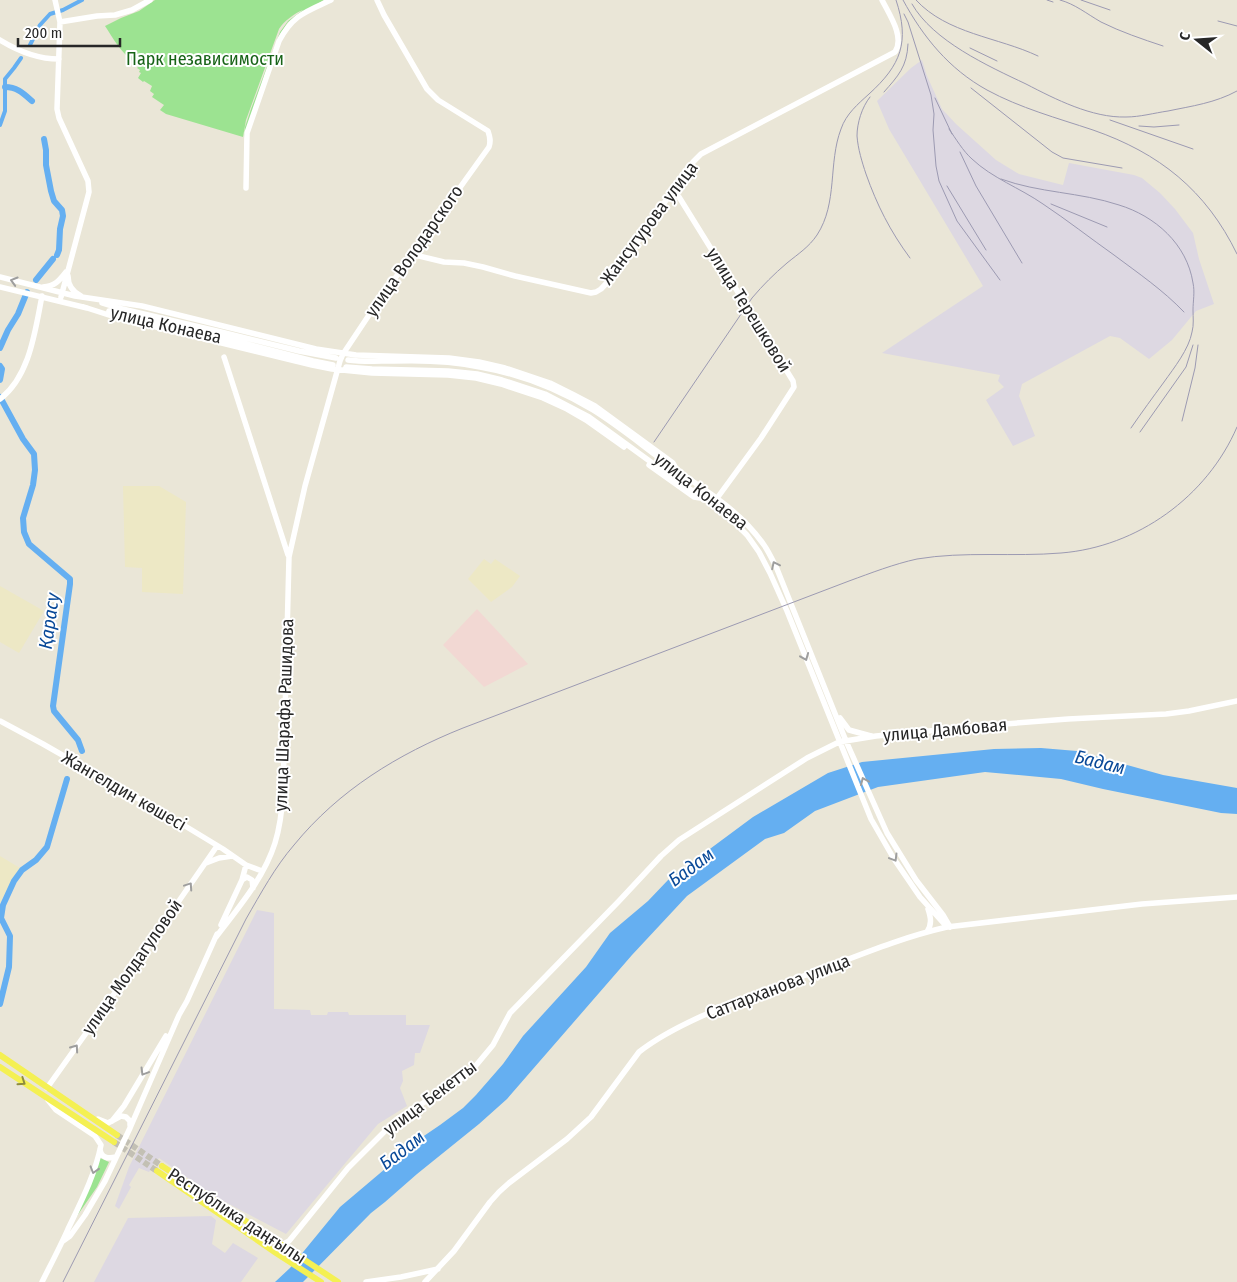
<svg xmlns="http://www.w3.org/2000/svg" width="1237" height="1282" viewBox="0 0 1237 1282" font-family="'Fira Sans Condensed',sans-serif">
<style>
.industrial{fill:#ddd8e2}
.education{fill:#ede8c5}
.medical{fill:#f2d8d3}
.green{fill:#9ce391}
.water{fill:#65aff1}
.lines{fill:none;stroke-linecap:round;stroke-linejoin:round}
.canal{stroke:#65aff1;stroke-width:4}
.river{stroke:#65aff1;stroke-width:6}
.primary-tunnel{stroke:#c3c0b4;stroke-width:6;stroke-dasharray:6 3;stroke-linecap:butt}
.secondary{stroke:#fff;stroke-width:5.5}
.primary{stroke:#f4f053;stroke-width:6}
.rail{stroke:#9c9ab2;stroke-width:1}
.oneway{stroke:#9e9e9e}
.oneway2{stroke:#8e8c3d}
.labels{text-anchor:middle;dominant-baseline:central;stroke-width:4;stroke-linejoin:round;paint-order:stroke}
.park-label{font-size:18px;fill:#176317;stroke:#fff}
.street-label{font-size:18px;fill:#272727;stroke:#fff}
.water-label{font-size:19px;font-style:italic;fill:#094998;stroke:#fff}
</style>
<rect width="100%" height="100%" fill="#eae6d7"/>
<!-- industrial -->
<path class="industrial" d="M922 60 927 76 942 109 956 124 996 160 1019 174 1063 185 1069 163 1134 175 1142 178 1160 193 1175 209 1193 233 1199 259 1214 304 1196 311 1172 340 1149 359 1120 338 1110 336 1022 384 1019 396 1035 436 1013 446 986 400 1004 387 998 381 1000 375 882 353 983 286 889 129 877 101 911 68Z
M257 910 274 913V1009L310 1010 311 1015H327L328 1012H348L349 1015H406V1025H430L420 1053H415L414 1065 402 1071 403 1081 400 1088 407 1106 378 1124 286 1234 212 1195 159 1158 149 1172 139 1168 129 1185 131 1187 119 1209 115 1206 129 1167Z
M211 1216 216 1220 212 1244 225 1253 233 1243 258 1258 241 1282H94L128 1218Z"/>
<!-- education -->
<path class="education" d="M123 486H159L186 502 183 594 142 592V568L125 567Z
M484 559 491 564 495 559 520 576 512 587 491 602 468 579Z
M0 586 44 611 19 653 0 642Z
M0 856 20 868 0 903Z"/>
<!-- medical -->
<path class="medical" d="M477 609 528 664 484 687 443 645Z"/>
<!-- green -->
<path class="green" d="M155 0H324L288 22 279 36 244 138 245 127 251 109 280 32 288 21 303 10C295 13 284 21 279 29L246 120 243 137 166 114 160 110 164 105 152 97 154 94 150 91 152 86 144 81 143 82 138 78 141 73 139 72 140 70 137 68 139 66C122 54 116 43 105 26L121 18 139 11Z
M100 1158 109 1162 97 1187 70 1226Z"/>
<!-- water -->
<path class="water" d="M1041 748 1077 751 1163 775 1237 788V814L1221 813 1103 789 1061 779 985 772 878 787 815 811 784 833 765 839 687 896 632 955 507 1099 479 1124 417 1174 385 1202 371 1213 303 1282H275L290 1268 340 1207 405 1152 415 1142 440 1125 463 1108 476 1095 503 1064 523 1036 586 967 610 933 648 901 668 880 753 817 828 773 862 762 994 749Z"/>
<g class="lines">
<!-- canal -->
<path class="canal" d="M30 45 40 25 50 14 63 10 82 0
M0 125 5 111V79L14 68 21 58"/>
<!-- river -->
<path class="river" d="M5 87C17 87 23 93 32 101
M44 139 46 150V165L51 191 54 201 62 210 63 216 60 229 59 250 57 255
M36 280 53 259
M0 348 8 330 18 314 27 292
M0 366 2 369 0 380
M0 397 23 439 34 454 35 470 33 485 23 518 24 532 29 544 70 579V584L53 706 54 711 78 740 82 751
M0 1004 9 967 10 936 1 918 3 905 14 881 22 870 36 860 47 847 67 779"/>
<!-- primary-tunnel -->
<path class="primary-tunnel" d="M117 1135 162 1166
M114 1142 157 1171"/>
<!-- secondary -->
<path class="secondary" d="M55 0 60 22 57 109 59 118 88 181 89 192 61 297
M60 22 97 16 115 15 132 10 150 0
M0 40C18 51 37 59 59 59
M246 188 247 133 279 41C293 15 305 12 331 0
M673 190 679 197 793 381 794 387 761 438 715 501
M411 254 444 262 464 263 483 267 515 276 591 293 596 292 601 289 617 272 673 190 693 162 701 154 895 52C905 37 889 14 882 0
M68 276C68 286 73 292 81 296
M0 277 75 296 142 306 316 349 356 355 449 358 479 362 505 368 550 383 574 395 595 406 673 463 677 470
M0 287 87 308
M43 287C55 286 59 281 66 272
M102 303 118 308 221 332 299 351 336 358
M84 307 115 317 312 365 332 369 372 373 448 375 476 378 501 384 543 398 567 409 586 420 624 447
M109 311 220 337 313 361 333 365
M224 357 288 555
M348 360C363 362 378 361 393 361 422 360 452 361 480 367 520 374 558 389 593 410 619 426 644 447 669 465 704 490 739 509 764 545 769 552 773 561 777 569L846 741 887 833 916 880 943 915 950 927
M346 367 372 369 448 371 477 374 502 380 545 394 589 417 666 473 712 504 734 522 747 535 759 552 770 573 787 611 871 819 894 859 920 897 947 927
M0 399C30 376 35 331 42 296
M649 465 694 497 700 498
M840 718 849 730 871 736
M0 721 43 744 167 815 223 849 246 865 262 871
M206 863 219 858 232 856
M242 880 247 877 252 880 253 888
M221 925 242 880 246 865
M927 932C932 924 931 918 928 909
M216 937C238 908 264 878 275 843 280 827 282 810 283 793L289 557 305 486 340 361 343 354 373 309 489 147C491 141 490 137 488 131L438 100 427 89 384 15 377 0
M47 1088 136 963 217 846
M98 1119 108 1123 121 1116 126 1117 130 1121V1125
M112 1121 124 1106 166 1036
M100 1149C101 1158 108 1159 116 1157
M63 1241 70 1236 85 1215 105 1181 130 1128 179 1015 187 1001 217 934
M273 1250 289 1241 348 1168 397 1119 457 1082 473 1069 493 1045 510 1013 619 901 661 856 679 840 807 758 839 742 876 736 992 725 1068 719 1166 714 1189 711 1237 701
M42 1282C51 1264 60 1247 68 1229 81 1202 95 1175 101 1145L95 1136 56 1110 48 1100
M366 1282 401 1277 438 1269
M425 1282 454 1251 490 1202 499 1192 509 1183 567 1139 591 1117 639 1052C658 1037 680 1026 702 1016 741 999 780 984 820 970 862 954 903 937 947 927L1142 904 1237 897"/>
<!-- primary -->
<path class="primary" d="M0 1055 117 1135
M0 1067 114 1142
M162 1166 338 1282
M157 1171 276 1253 321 1282"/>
<!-- rail -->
<path class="rail" d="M903 0C923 37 949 69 987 90 1020 108 1057 118 1093 130 1159 153 1206 190 1237 254
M916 0C947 34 998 37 1038 56
M1047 0 1053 2
M1060 0C1075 4 1087 14 1101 22 1121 32 1142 39 1163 46
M1081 0 1110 10
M912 4C933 41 988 66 1026 84 1055 99 1092 118 1126 117 1140 117 1154 113 1168 111 1192 106 1215 103 1237 91
M904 14 908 22 931 95 934 114 933 130 936 166 939 181 957 221 1000 280
M1218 21 1237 26
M970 48 997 61
M971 88 1052 152 1063 158 1122 168
M884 92C898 76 907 67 908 44
M870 97C862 107 857 123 857 136 858 149 862 162 866 174 877 205 890 231 910 258
M935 98 952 134
M1110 120 1193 149
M1139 126 1154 127 1179 125
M949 129C956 139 963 151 972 159 992 178 1020 188 1043 204 1067 220 1090 238 1114 255 1138 273 1163 290 1184 312
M960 152 976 186 1022 263
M1001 179C1039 193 1080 192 1119 205 1155 216 1187 244 1193 283 1195 292 1193 301 1193 310 1193 317 1194 325 1192 332 1189 349 1174 368 1164 382 1153 397 1142 412 1131 428
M947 186 986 250
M1051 204 1107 227
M1182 421 1195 368 1198 345
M1140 432 1186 367 1193 345
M654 442 752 298C763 285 774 274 787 263 798 254 809 247 817 235 838 203 828 163 841 129 846 114 858 104 869 94 901 65 910 42 896 0
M63 1282 246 919C261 893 275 867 294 845 339 790 398 754 463 728L849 581C871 573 894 564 917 559 964 551 1014 557 1061 553 1137 547 1207 497 1237 427"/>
</g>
<!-- one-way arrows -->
<defs><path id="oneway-chevron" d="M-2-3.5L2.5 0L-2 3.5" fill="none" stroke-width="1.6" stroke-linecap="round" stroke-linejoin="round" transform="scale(1.25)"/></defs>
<g class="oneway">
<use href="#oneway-chevron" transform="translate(14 281) rotate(-164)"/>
<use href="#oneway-chevron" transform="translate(775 565) rotate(-116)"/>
<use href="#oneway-chevron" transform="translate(805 657) rotate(68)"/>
<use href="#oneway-chevron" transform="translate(864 781) rotate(-113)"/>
<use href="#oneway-chevron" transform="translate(894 858) rotate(59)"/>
<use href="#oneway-chevron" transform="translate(189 886) rotate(-56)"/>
<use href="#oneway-chevron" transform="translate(75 1048) rotate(-55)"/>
<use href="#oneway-chevron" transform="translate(144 1072) rotate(121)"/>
<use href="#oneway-chevron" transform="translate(94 1170) rotate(107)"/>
</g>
<use class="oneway2" href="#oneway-chevron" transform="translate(22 1082) rotate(34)"/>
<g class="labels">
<!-- park labels -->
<g class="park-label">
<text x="205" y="59">Парк независимости</text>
</g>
<!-- street labels -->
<g class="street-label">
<text transform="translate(649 223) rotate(-53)">Жансугурова улица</text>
<text transform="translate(414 251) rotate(-55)">улица Володарского</text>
<text transform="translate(749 310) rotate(58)">улица Терешковой</text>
<text transform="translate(166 325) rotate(13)">улица Конаева</text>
<text transform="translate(701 491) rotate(38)">улица Конаева</text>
<text transform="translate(284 715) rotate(-88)">улица Шарафа Рашидова</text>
<text transform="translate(945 730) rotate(-5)">улица Дамбовая</text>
<text transform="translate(124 791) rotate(30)">Жангелдин көшесі</text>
<text transform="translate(132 967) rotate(-55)">улица Молдагуловой</text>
<text transform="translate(778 987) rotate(-21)">Саттарханова улица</text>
<text transform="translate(430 1098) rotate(-37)">улица Бекетты</text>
<text transform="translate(237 1216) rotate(33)">Республика даңғылы</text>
</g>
<!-- water labels -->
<g class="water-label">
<text transform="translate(49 621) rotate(-82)">Қарасу</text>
<text transform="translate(1100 762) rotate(14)">Бадам</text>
<text transform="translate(691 867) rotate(-36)">Бадам</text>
<text transform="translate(402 1150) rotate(-37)">Бадам</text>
</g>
</g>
<!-- north arrow -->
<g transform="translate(1197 40) rotate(287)" stroke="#ffffff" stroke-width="4" paint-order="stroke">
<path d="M0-4L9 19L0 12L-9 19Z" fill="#272727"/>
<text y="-8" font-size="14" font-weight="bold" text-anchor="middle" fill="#272727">С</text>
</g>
<!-- scale -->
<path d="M18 38v8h102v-8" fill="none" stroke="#272727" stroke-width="2.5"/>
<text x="25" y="38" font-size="15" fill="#272727" stroke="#ffffff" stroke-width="4" paint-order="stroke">200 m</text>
</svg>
